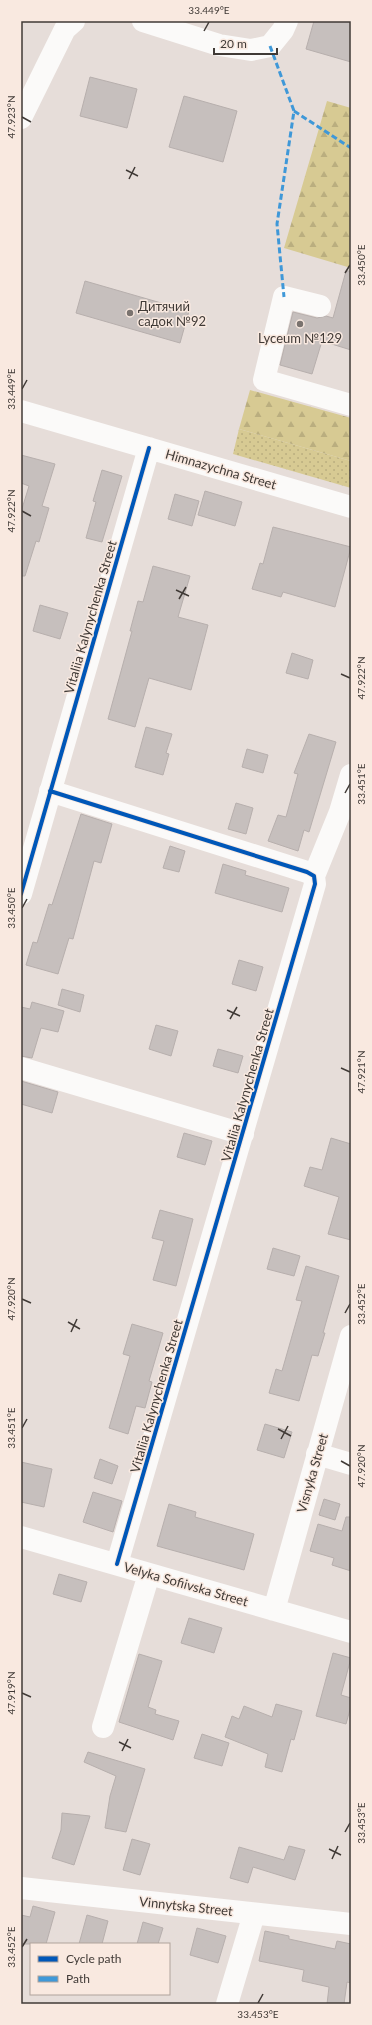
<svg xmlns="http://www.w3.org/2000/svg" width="372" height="2025" viewBox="0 0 372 2025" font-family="Lato,sans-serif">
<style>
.grass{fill:url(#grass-dots)}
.forest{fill:url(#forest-firs)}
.building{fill:#c6bfbd;stroke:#b7afad}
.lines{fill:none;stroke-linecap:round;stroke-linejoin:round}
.minor{stroke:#fbfaf9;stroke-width:22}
.quiet{stroke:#3f98d8;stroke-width:3;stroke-dasharray:6 3;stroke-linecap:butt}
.cycleway-casing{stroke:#f9e9e0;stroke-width:6}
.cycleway{stroke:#0057b8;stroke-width:4}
.ticks{fill:none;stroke:#403a36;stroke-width:1.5}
.poi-dot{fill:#7a736f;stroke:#f9e9e0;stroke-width:1.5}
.labels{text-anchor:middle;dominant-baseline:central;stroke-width:3;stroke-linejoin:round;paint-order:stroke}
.poi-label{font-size:13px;fill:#403a36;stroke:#f9e9e0;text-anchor:start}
.street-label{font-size:13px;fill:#403a36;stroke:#f9e9e0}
.neatline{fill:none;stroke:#403a36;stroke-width:1.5}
.ticks-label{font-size:10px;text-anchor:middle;fill:#403a36}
</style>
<defs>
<pattern id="grass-dots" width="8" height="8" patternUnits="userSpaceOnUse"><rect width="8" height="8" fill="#d7ca93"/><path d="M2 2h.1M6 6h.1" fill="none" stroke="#baae7f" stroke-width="1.8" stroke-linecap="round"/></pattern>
<pattern id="forest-firs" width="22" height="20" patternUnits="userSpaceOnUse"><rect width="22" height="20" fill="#d7ca93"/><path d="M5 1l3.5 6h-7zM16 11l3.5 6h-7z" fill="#baae7f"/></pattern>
</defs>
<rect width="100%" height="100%" fill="#e6ddd9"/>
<!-- grass -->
<path class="grass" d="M239 429 351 461V488L233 454Z"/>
<!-- forest -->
<path class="forest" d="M327 101 351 108V268L284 248Z
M250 390 351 418V461L239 429Z"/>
<!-- building -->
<path class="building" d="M314 21H351V62L306 49Z
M90 77 137 89 127 128 80 116Z
M184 96 237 111 223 162 169 147Z
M346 271H351V350L322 341 312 374 280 365 293 312 317 318 326 316 333 318Z
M85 281 189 311 180 343 76 313Z
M21 455 55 464 42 506 49 508 39 542 36 541 25 576H21V512L29 486 21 483Z
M102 470 122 476 102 542 86 538 96 502 93 501Z
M205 491 242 502 235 526 198 515Z
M175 494 199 501 192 526 168 519Z
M273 527 351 547 335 607 283 592 281 597 252 589 260 563 263 564Z
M153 566 190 576 178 617 208 625 191 690 149 678 135 727 108 719 132 631H130L138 601 143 602Z
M40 605 68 613 60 639 33 631Z
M292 653 313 660 308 679 286 673Z
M146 727 172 734 166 753 169 754 163 775 135 767Z
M309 734 336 742 309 832 304 830 298 851 268 841 278 815 286 817 298 774 294 773Z
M247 749 268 755 263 773 242 767Z
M236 803 253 808 246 834 228 829Z
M81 814 112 824 101 863 94 861 73 939 69 938 58 974 26 965 33 942 37 943 49 904 52 905Z
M170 846 185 851 179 872 163 868Z
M223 864 246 871 245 875 289 888 282 912 215 893Z
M239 960 263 967 256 991 232 984Z
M62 989 84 995 80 1012 58 1005Z
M32 1002 64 1011 58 1032 41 1028 32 1058 21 1056V1007L30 1009Z
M156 1025 178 1031 171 1056 149 1049Z
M218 1049 243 1056 238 1073 213 1066Z
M21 1081 58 1092 52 1113 21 1104Z
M184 1133 212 1141 205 1165 177 1157Z
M331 1138 351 1144V1240L328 1234 339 1197 304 1186 310 1167 322 1170Z
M160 1210 193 1219 176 1286 153 1280 164 1241 152 1238Z
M273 1248 300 1256 294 1276 267 1269Z
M306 1266 339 1276 323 1333H325L318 1356 312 1355 299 1401 269 1393 276 1369 282 1371 302 1301 296 1300Z
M132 1324 163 1333 149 1381 152 1382 145 1408 136 1406 128 1434 109 1428 130 1356 123 1354Z
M265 1424 292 1432 284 1458 257 1450Z
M100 1459 118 1466 112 1484 94 1478Z
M21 1462 52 1469 44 1507 21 1502Z
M93 1492 122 1501 113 1532 83 1522Z
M324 1499 340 1504 335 1520 319 1515Z
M169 1504 196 1512 195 1517 254 1534 244 1570 157 1546Z
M346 1517H351V1571L332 1565 334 1558 310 1551 318 1524 342 1531Z
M59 1574 87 1582 81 1602 53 1594Z
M189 1618 222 1628 214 1653 181 1643Z
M333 1653 351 1658 341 1695 351 1698V1706L346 1724 316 1716Z
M139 1654 162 1661 148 1707 156 1710 155 1714 179 1721 173 1740 119 1722Z
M276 1704 302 1711 294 1740 291 1739 282 1772 265 1767 268 1754 225 1737 232 1716 239 1719 244 1706 272 1717Z
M202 1734 229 1743 222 1766 194 1758Z
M88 1752 145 1769 126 1832 105 1828 110 1796 116 1776 84 1762Z
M62 1813 90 1816 74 1865 52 1858 61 1830Z
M132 1839 150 1844 140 1875 123 1870Z
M289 1846 305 1850 295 1880 253 1867 248 1883 230 1878 239 1847 284 1860Z
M33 1906 55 1912 46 1944H21V1915L30 1917Z
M87 1915 108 1921 102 1944H79Z
M143 1922 163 1928 158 1944H137Z
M197 1928 226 1936 218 1963 190 1955Z
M265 1931 289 1936V1939L335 1949 337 1941 351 1944V1983L347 1982 344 2004H327L329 1987 302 1981 304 1970 259 1961Z"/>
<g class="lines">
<!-- minor -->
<path class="minor" d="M143 21 219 45 251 50 270 46 283 30 287 21
M21 118 65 29 74 21
M320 306 284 297 264 380 351 405
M21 411 351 507
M50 791 307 872 314 876 315 884 117 1564
M314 876 340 812 351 775
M21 894 149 448
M21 1068 243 1134
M317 1454 351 1464
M21 1537 351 1632
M274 1610 351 1336
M103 1727 149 1574
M21 1888 351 1924
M227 2004 254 1914"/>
<!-- quiet -->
<path class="quiet" d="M270 46 294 111 277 224 284 297
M294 111 351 148"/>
<defs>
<path id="cycleway" d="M50 791 307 872 314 876 315 884 117 1564
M21 894 149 448"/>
</defs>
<!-- cycleway casing -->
<use href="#cycleway" class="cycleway-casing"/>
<!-- cycleway -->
<use href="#cycleway" class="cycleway"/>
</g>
<!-- ticks -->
<path class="ticks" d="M204 31 209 22M22 117 31 122M126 170 138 176M129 179 135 167M345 273 350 265M22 389 27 380M22 511 31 516M176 590 189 596M179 599 186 587M341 674 350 678M345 793 350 784M22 908 27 899M227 1010 240 1016M230 1019 237 1007M341 1068 350 1072M22 1299 31 1303M345 1313 350 1304M68 1322 80 1329M71 1332 77 1319M22 1428 27 1419M278 1429 291 1436M281 1439 288 1426M341 1461 350 1466M22 1693 31 1697M119 1742 131 1748M122 1751 128 1739M345 1832 350 1823M329 1849 341 1855M332 1859 338 1846M22 1947 27 1939M258 2003 263 1994"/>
<!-- markers -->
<g class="poi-dot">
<circle cx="130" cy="313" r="4"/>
<circle cx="300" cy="324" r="4"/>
</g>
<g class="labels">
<!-- poi labels -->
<g class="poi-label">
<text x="138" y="306">Дитячий<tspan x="138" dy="15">садок №92</tspan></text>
<text x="300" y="338" text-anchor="middle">Lyceum №129</text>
</g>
<!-- street labels -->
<g class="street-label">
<text transform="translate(221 469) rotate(16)">Himnazychna Street</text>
<text transform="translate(90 617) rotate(-74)">Vitaliia Kalynychenka Street</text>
<text transform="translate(247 1085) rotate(-74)">Vitaliia Kalynychenka Street</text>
<text transform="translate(156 1396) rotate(-74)">Vitaliia Kalynychenka Street</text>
<text transform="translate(312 1473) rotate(-74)">Visnyka Street</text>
<text transform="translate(186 1584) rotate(16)">Velyka Sofiivska Street</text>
<text transform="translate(186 1906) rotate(6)">Vinnytska Street</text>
</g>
</g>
<!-- border -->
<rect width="372" height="2025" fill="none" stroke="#f9e9e0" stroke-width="44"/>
<!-- legend -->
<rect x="30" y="1943" width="140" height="52" fill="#f9e9e0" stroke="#afa39c"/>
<rect x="38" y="1956" width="20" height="6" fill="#0057b8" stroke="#afa39c"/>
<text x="66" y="1963" font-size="12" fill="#403a36">Cycle path</text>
<rect x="38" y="1976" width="20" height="6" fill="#3f98d8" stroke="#afa39c"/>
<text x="66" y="1983" font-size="12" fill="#403a36">Path</text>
<!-- scale -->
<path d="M214 48v6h63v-6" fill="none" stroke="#403a36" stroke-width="2"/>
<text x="220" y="48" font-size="12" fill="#403a36" stroke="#f9e9e0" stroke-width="3" paint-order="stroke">20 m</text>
<rect x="22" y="22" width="328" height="1981" class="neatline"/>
<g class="ticks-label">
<text x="209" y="14">33.449°E</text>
<text transform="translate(11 117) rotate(-90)" y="4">47.923°N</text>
<text transform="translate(361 265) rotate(-90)" y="4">33.450°E</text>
<text transform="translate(11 389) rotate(-90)" y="4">33.449°E</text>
<text transform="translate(11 511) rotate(-90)" y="4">47.922°N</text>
<text transform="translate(361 678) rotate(-90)" y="4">47.922°N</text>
<text transform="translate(361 784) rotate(-90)" y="4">33.451°E</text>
<text transform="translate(11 908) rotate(-90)" y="4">33.450°E</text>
<text transform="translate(361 1072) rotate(-90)" y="4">47.921°N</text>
<text transform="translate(11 1299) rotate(-90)" y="4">47.920°N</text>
<text transform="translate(361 1304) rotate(-90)" y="4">33.452°E</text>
<text transform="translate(11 1428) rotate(-90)" y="4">33.451°E</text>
<text transform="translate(361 1466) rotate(-90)" y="4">47.920°N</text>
<text transform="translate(11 1693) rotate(-90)" y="4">47.919°N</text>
<text transform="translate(361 1823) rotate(-90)" y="4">33.453°E</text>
<text transform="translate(11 1947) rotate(-90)" y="4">33.452°E</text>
<text x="258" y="2018">33.453°E</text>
</g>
</svg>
